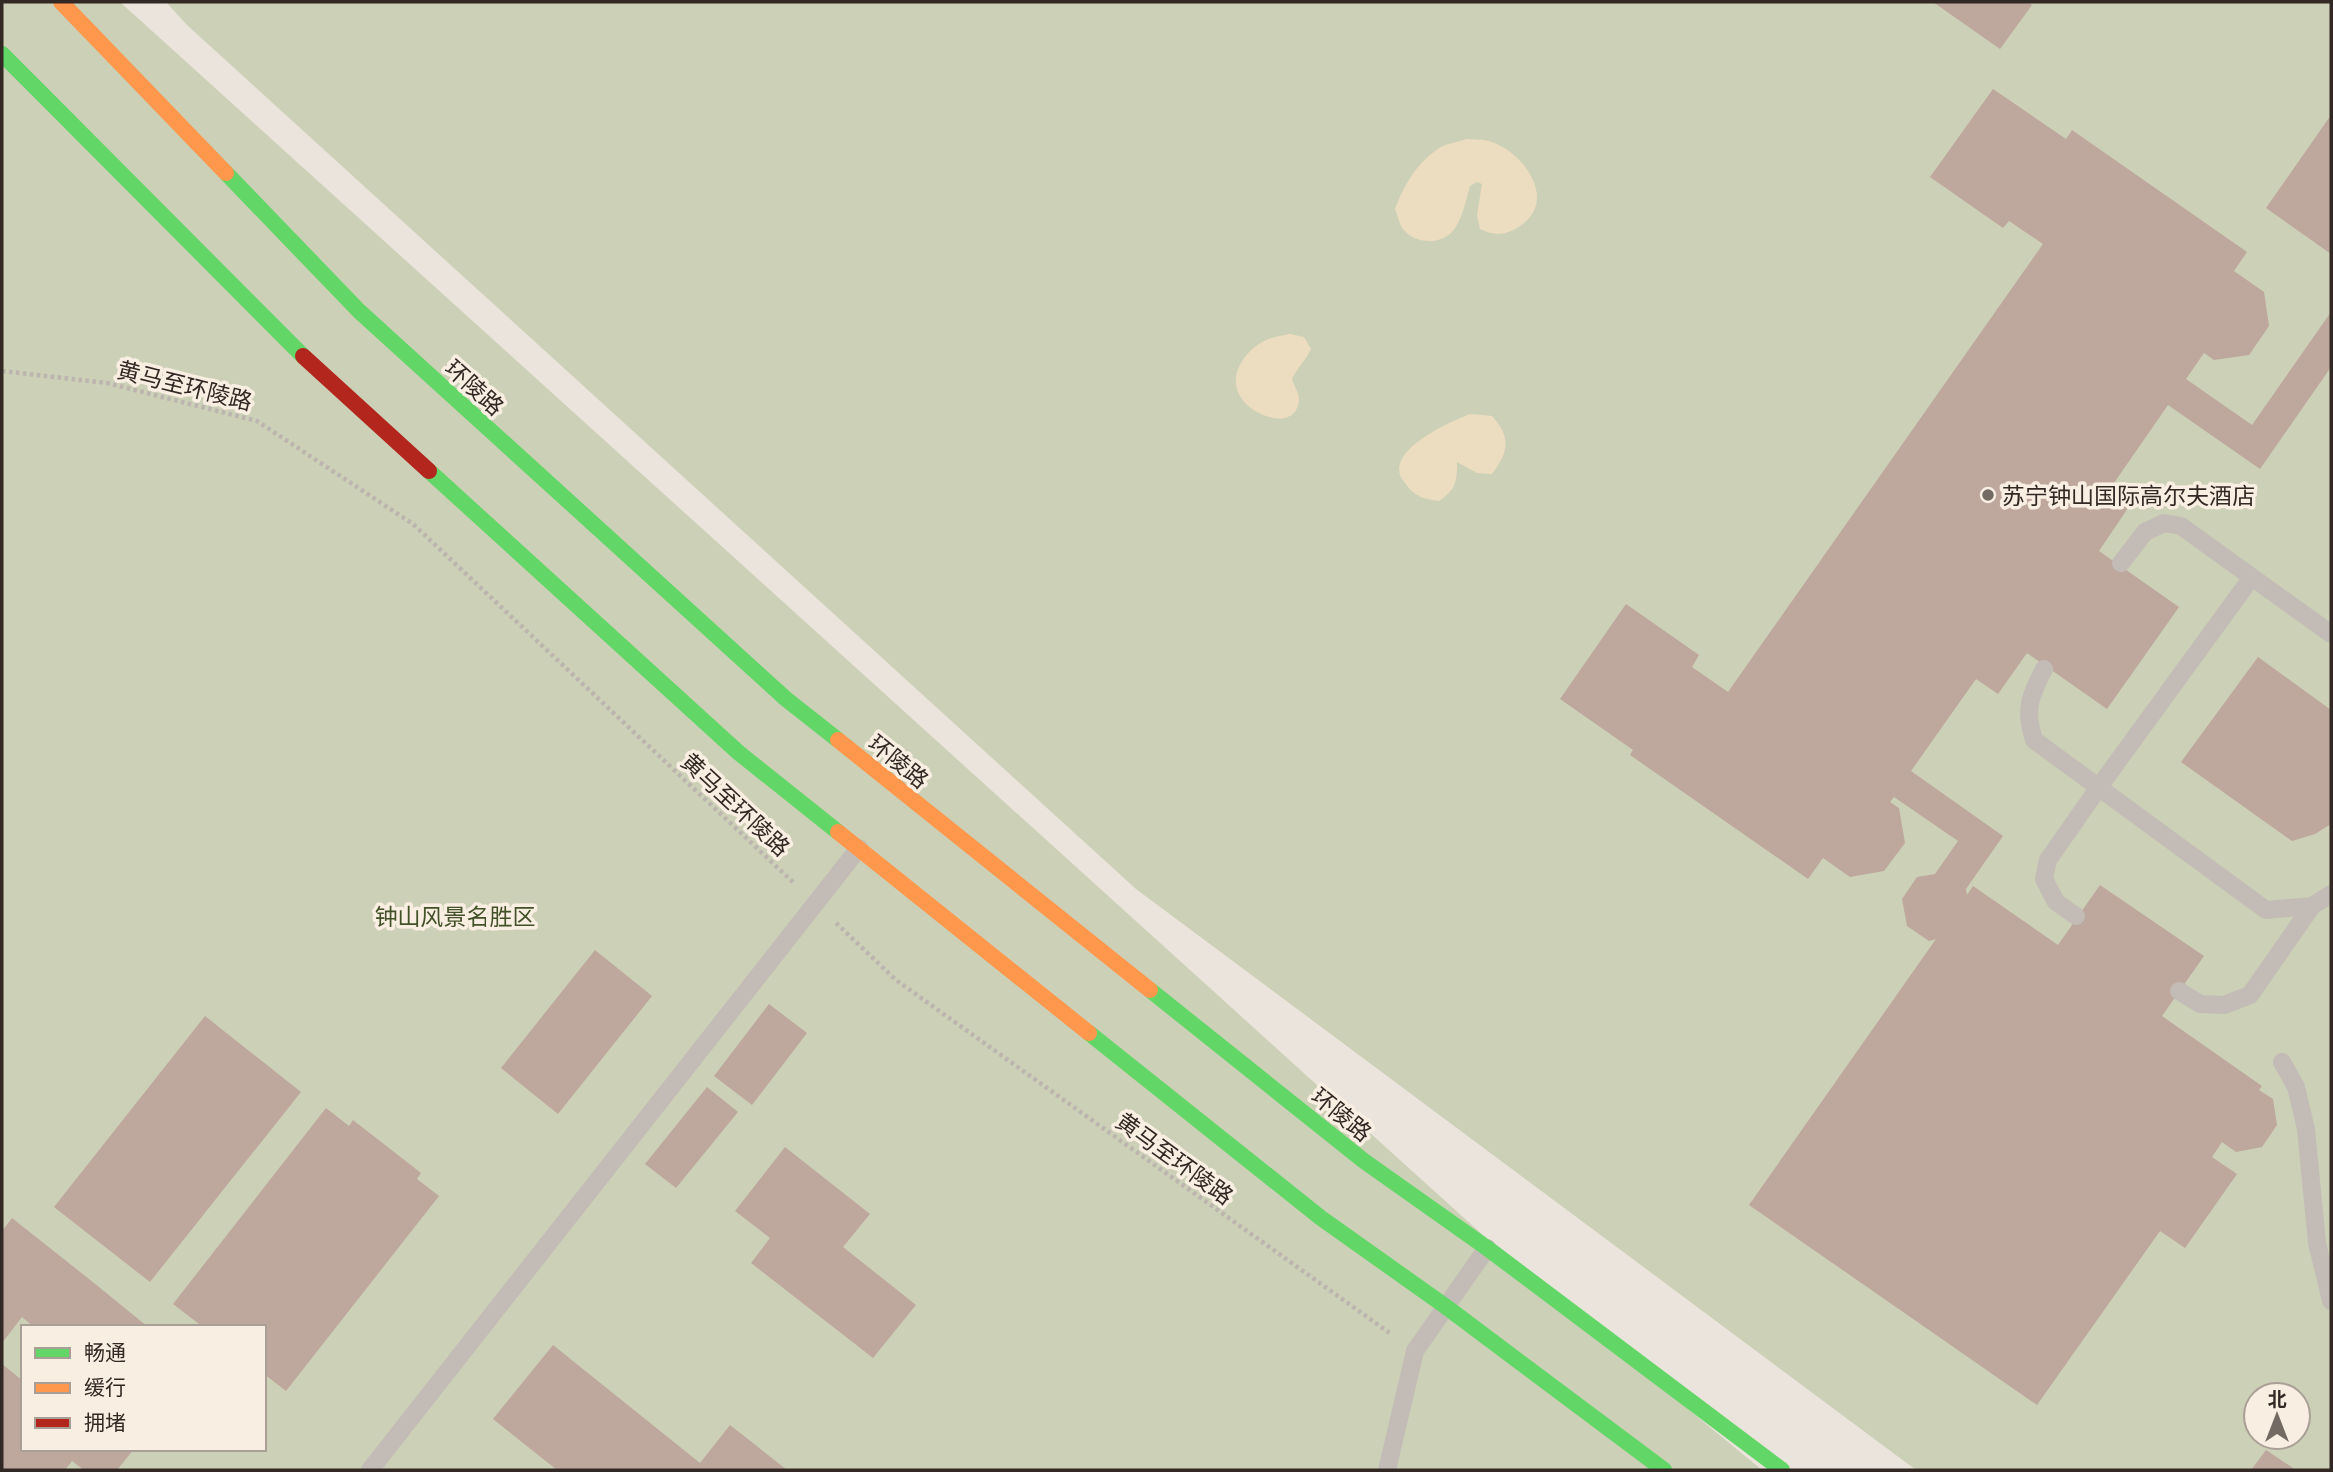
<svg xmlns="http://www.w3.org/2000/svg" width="2333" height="1472" viewBox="0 0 2333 1472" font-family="'Exo 2','Noto Sans SC',sans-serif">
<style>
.green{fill:#ccd0b6;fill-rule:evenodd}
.sand{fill:#edddc0}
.building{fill:#bea79d}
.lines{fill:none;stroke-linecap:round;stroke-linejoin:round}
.path{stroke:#bcb4ae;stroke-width:4.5;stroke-dasharray:3.5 3.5;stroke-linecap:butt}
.lane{stroke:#c3bcb6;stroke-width:18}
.fast{stroke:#63d668;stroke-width:16}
.slow{stroke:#ff974d;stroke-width:16}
.jam{stroke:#b3261e;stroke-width:16}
.poi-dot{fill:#736a64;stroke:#f9eee2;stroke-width:2.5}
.labels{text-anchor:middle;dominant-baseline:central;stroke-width:7;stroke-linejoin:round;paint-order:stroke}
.street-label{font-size:23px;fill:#332924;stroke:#f9eee2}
.poi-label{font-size:23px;fill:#332924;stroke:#f9eee2;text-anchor:start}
.park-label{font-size:23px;fill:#425128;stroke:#f9eee2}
</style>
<rect width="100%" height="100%" fill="#ebe4dc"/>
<!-- green -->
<path class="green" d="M2 2H120L1547 1293 1762 1470H2ZM23 1327H264V1449H23Z
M166 2H2331V1470H1916L1136 889 187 25ZM2256 1395H2298V1437H2256Z"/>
<!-- sand -->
<path class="sand" d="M1467 139C1474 140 1482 139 1489 141 1523 151 1559 200 1520 226 1505 236 1495 236 1480 229L1477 215 1482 184 1477 182 1470 186C1466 200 1462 221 1452 232 1440 245 1414 244 1403 229 1399 224 1398 215 1395 209 1404 185 1418 161 1441 147 1448 143 1459 142 1467 139Z
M1290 334 1304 337 1311 349C1306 360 1297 368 1292 379 1294 386 1299 393 1299 399 1297 432 1254 417 1242 399 1226 377 1244 352 1264 341 1271 337 1281 336 1290 334Z
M1470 414 1492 416C1511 437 1509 452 1492 474L1477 473 1457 462C1457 482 1456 489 1439 501 1425 499 1414 497 1406 484 1404 481 1401 479 1400 475 1392 447 1450 422 1470 414Z"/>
<!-- building -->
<path class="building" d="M1933 2H2028L2032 5 2000 49Z
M1993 89 2066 139 2072 130 2247 252 2234 271 2264 292 2269 326 2249 355 2214 360 2204 353 2186 379 2252 425 2331 312V367L2260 469 2168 405 2107 493 2128 508 2099 551 2179 607 2107 709 2027 653 1998 694 1976 679 1911 771 2003 836 1966 889 1967 895 1973 886 2058 945 2100 885 2204 956 2162 1016 2262 1086 2259 1090 2273 1099 2277 1125 2262 1147 2236 1152 2222 1142 2212 1157 2237 1174 2185 1248 2160 1231 2037 1405 1749 1205 1936 939 1929 941 1907 926 1902 899 1917 877 1935 874 1958 841 1894 797 1890 802 1899 808 1905 843 1884 871 1850 877 1823 858 1808 879 1630 755 1633 750 1560 699 1626 604 1699 655 1692 667 1728 692 2043 244 2009 221 2003 228 1930 177Z
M2331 115V254L2266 208Z
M2258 657 2331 710V824L2315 834 2292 841 2181 762Z
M595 950 652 996 558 1114 501 1068Z
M769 1004 807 1033 752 1105 714 1076Z
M205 1016 301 1092 150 1282 54 1207Z
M707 1087 738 1112 676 1188 645 1164Z
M326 1108 349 1126 353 1120 421 1173 417 1179 439 1196 286 1391 264 1374V1327H203L173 1304Z
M785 1147 870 1214 843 1247 916 1305 873 1358 751 1263 770 1238 735 1211Z
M12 1218 94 1283 148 1327H34L22 1317 2 1343V1231Z
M553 1345 700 1463 730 1425 787 1470H557L493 1419Z
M2 1364 23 1381V1449H134L117 1470H84L72 1461 65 1470H2Z
M2266 1450 2296 1470H2251Z"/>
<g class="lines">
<!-- path -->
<path class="path" d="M2 371 107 383 257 421 413 524 794 883
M836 923 896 980 1391 1334"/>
<!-- lane -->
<path class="lane" d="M2121 563 2145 532 2164 523 2181 526 2331 634
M2044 669C2030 697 2024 709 2034 740L2266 910 2312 906 2331 894
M2076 916 2056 902 2044 879 2048 860 2099 787 2252 577
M2179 991 2200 1004 2224 1005 2250 995 2312 906
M2282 1062 2296 1087 2306 1129 2317 1243 2331 1301
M370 1470 859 848
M1387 1470 1415 1351 1487 1248"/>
<!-- fast -->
<path class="fast" d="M2 54 303 356
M226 173 359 311 786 699 838 740
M429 471 739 753 838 832
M1150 990 1364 1161 1487 1248 1782 1470
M1089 1033 1321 1218 1445 1306 1664 1470"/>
<!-- slow -->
<path class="slow" d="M61 2 226 173
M838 740 1150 990
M838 832 1089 1033"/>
<!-- jam -->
<path class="jam" d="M303 356 429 471"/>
</g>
<!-- markers -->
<circle class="poi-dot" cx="1988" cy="495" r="7"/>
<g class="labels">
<!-- street labels -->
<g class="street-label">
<text transform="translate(185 385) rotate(14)">黄马至环陵路</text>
<text transform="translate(475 387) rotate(42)">环陵路</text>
<text transform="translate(899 761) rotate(39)">环陵路</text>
<text transform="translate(736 804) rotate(43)">黄马至环陵路</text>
<text transform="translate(1342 1114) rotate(39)">环陵路</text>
<text transform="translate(1175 1158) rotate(36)">黄马至环陵路</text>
</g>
<!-- poi labels -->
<g class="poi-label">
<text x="2002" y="495">苏宁钟山国际高尔夫酒店</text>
</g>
<!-- park labels -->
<g class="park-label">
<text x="455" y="916">钟山风景名胜区</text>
</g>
</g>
<!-- border -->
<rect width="2333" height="1472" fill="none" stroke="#332924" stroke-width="7"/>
<!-- legend -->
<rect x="21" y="1325" width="245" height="126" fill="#f9eee2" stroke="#aa9f96" stroke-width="2"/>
<rect x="35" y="1348" width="35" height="10" fill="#63d668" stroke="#aa9f96" stroke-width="2"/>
<text x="84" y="1360" font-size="21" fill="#332924">畅通</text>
<rect x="35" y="1383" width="35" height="10" fill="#ff974d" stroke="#aa9f96" stroke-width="2"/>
<text x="84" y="1395" font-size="21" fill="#332924">缓行</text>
<rect x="35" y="1418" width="35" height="10" fill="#b3261e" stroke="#aa9f96" stroke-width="2"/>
<text x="84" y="1430" font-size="21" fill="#332924">拥堵</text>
<!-- north arrow -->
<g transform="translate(2277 1416)"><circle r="33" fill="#f9eee2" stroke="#aa9f96" stroke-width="2"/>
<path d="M0-5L12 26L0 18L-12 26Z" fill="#736a64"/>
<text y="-10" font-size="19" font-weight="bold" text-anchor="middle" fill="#332924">北</text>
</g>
</svg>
